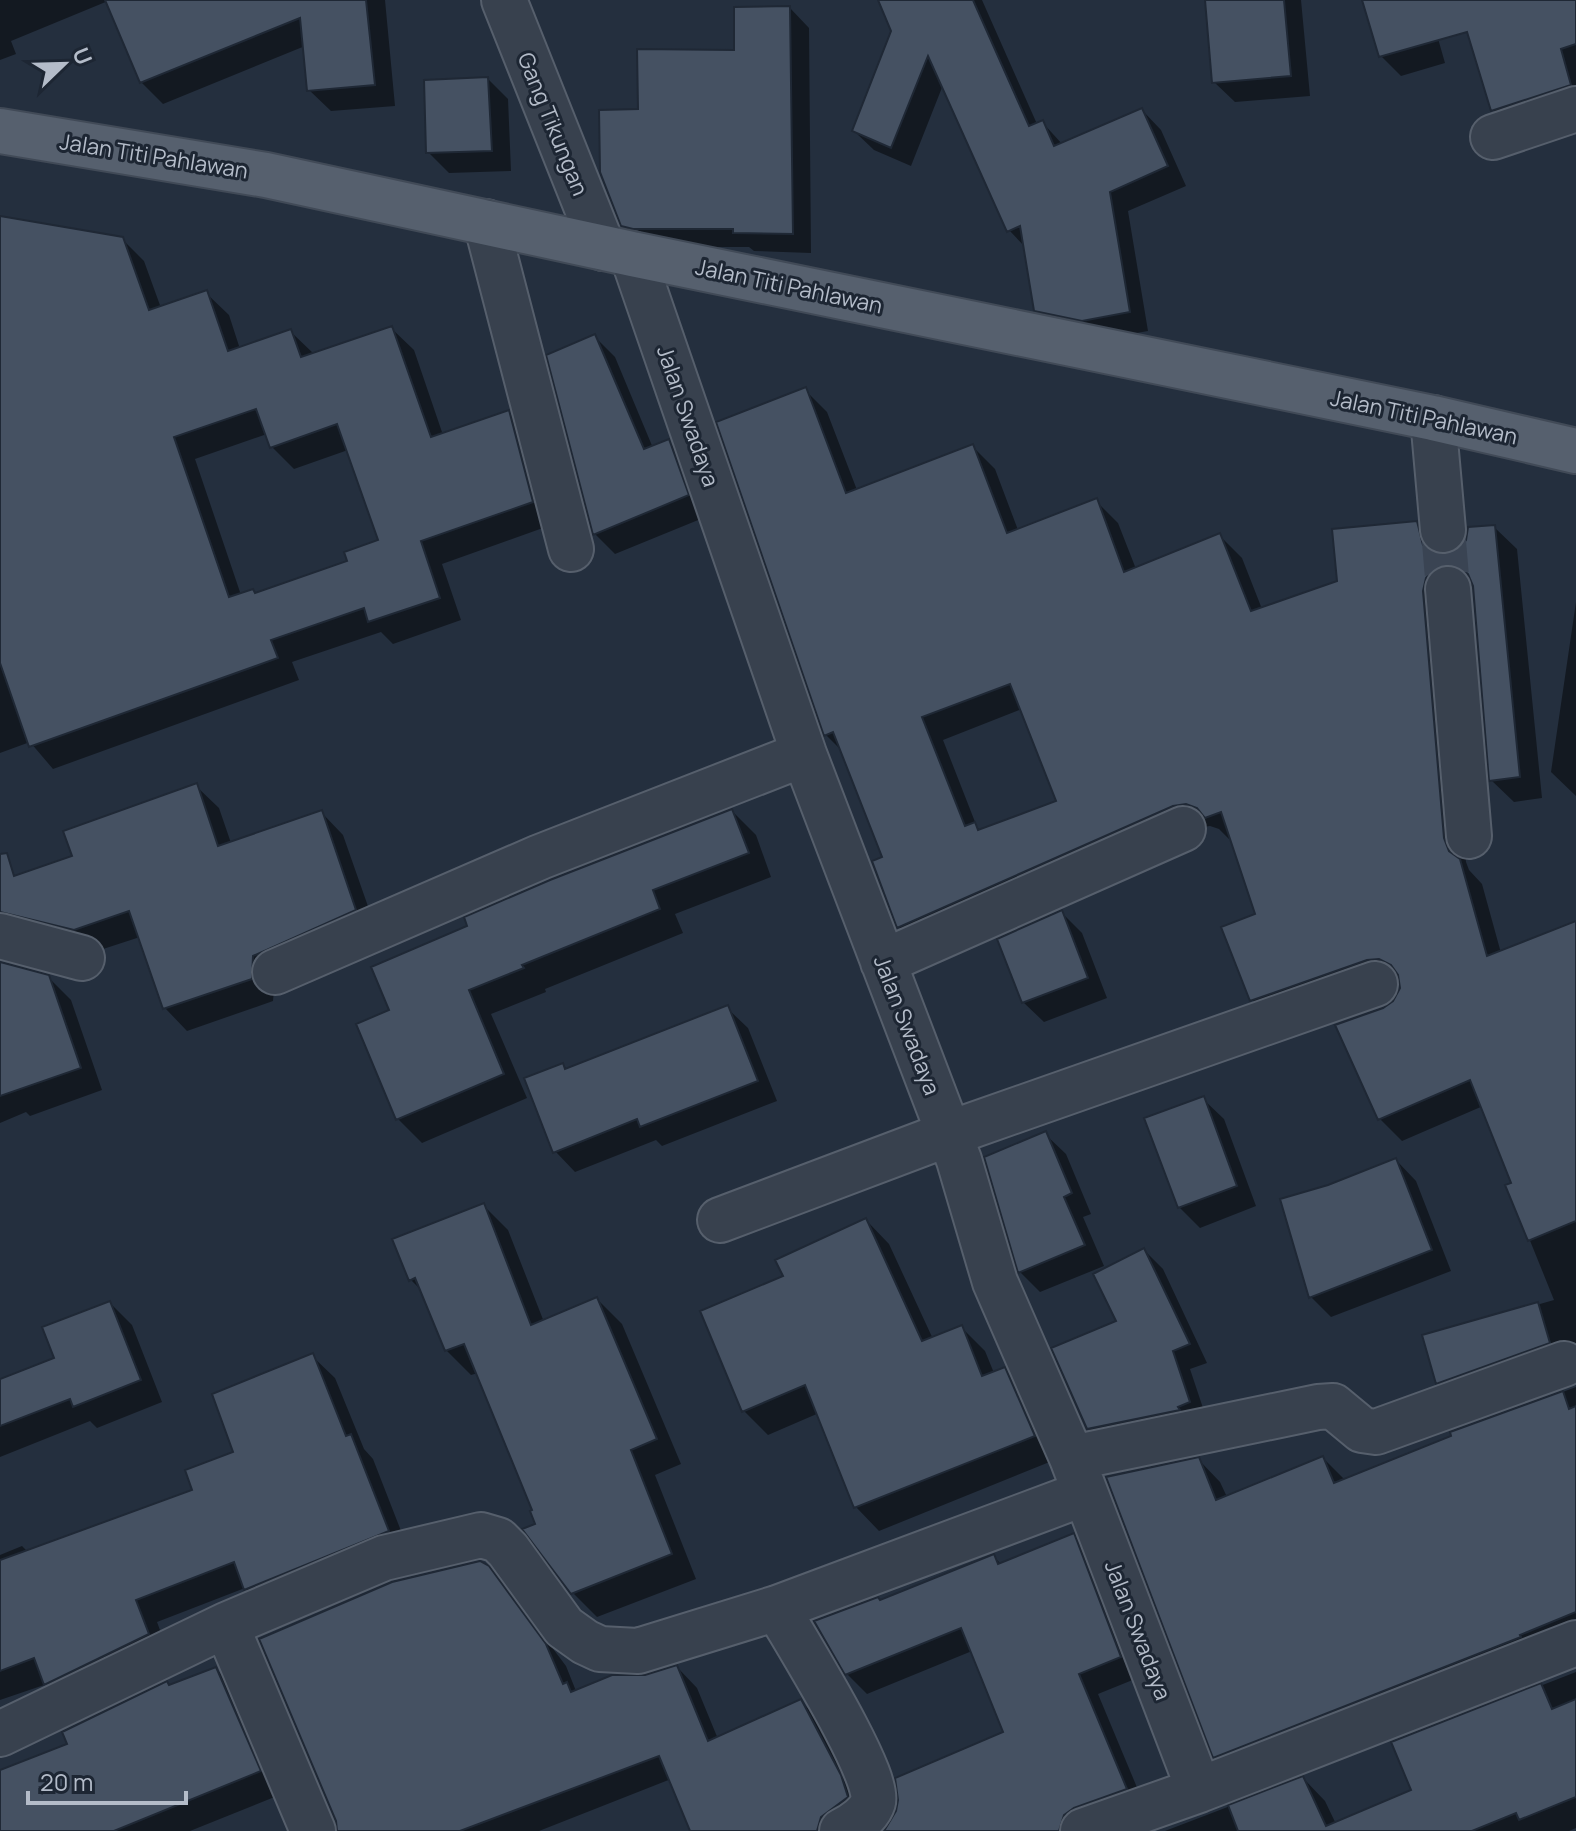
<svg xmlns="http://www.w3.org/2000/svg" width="1576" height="1831" viewBox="0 0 1576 1831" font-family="Manrope,sans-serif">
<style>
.shadow{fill:#0007;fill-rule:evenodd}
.building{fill:#455162;stroke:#1f2835;stroke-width:2;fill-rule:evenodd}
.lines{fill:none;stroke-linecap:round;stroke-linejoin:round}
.minor-tunnel{stroke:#3a4453;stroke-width:44;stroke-dasharray:44 22;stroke-linecap:butt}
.minor-casing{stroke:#565f6c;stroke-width:48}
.primary-casing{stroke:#414a57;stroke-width:48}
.minor{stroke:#38414e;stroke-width:44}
.primary{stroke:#56606e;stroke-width:44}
.labels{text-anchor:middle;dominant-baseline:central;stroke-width:6;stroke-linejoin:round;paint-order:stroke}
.street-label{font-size:22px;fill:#b4bcc9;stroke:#1d2633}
</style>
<rect width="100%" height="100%" fill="#242f3e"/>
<!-- shadow -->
<path class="shadow" d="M0 0H385L395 106 331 111 309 90 305 46 163 104 141 82 108 1 11 41 16 54 0 60Z
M880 0H982L1037 124 1042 122 1063 145 1142 110 1161 130 1186 186 1128 211 1148 331 1102 339 1056 330 1036 310 1025 247 1009 230 943 85 911 166 874 150 854 131 893 30Z
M1207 0H1301L1310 96 1235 102 1214 82Z
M1364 0H1427L1445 63 1401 76 1381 56Z
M1460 0H1576V110L1513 131 1493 110Z
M790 8 809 28 811 253 754 251 749 247H653L642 245 623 225 640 111 736 52Z
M488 79 508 99 511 171 449 173 428 152Z
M0 218 122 239 144 261 161 308 206 293 229 315 240 349 291 332 314 354 391 328 414 350 443 435 508 412 531 434 554 524 442 564 461 620 393 644 381 632 292 662 299 680 53 769 30 742 0 753ZM267 434 272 447 294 469 348 450 380 542 350 562 256 594 241 595 195 459Z
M595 337 615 357 653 448 669 442 689 462 708 516 615 554 595 534Z
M805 390 827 412 857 490 973 447 995 469 1018 530 1096 501 1118 523 1136 569 1220 536 1242 558 1262 609 1339 583 1416 524 1439 546 1441 556 1459 552 1494 527 1517 549 1542 798 1514 802 1491 780 1475 587 1468 586 1445 615 1466 862 1469 870 1482 884 1501 953 1576 923V1363L1460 1405 1438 1383 1425 1337 1554 1300 1508 1186 1513 1184 1483 1106 1402 1141 1380 1119 1384 1009 1395 1002 1402 988 1401 981 1390 982 1274 1023 1252 1000 1258 915 1232 838 1229 839 1219 829 1210 826 1196 828 921 949 899 927 874 862 885 858 843 752 826 735ZM1022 709 1058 802 981 831 977 827 943 740Z
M1576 602V796L1551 772Z
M196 786 219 808 231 843 321 812 343 835 377 932 275 979 273 1001 187 1031 165 1008 140 937 97 951 0 948V883L74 857Z
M732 811 756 835 771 877 675 914 683 933 545 989 546 992 491 1014 527 1098 422 1143 398 1119 358 1026 392 1011Z
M1061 912 1082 933 1107 998 1044 1022 1023 1002Z
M0 964 48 977 71 1000 102 1090 30 1116 26 1112 0 1123Z
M727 1008 748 1028 777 1101 662 1146 656 1140 575 1172 555 1151 563 1065 568 1070Z
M1203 1099 1224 1119 1256 1206 1200 1228 1179 1207Z
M1045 1134 1066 1154 1091 1214 1083 1217 1104 1266 1040 1292 1020 1272Z
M1396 1160 1416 1181 1451 1271 1331 1317 1311 1297 1329 1186Z
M483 1205 508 1230 544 1322 597 1299 622 1324 681 1464 655 1475 696 1579 597 1617 572 1592 538 1525 535 1511 478 1373 471 1375 446 1350 423 1292 411 1280Z
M866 1220 889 1244 933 1339 961 1327 985 1351 994 1373 1004 1369 1028 1393 1057 1459 879 1531 856 1507 819 1413 768 1435 744 1411 785 1277Z
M1144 1250 1163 1269 1207 1363 1190 1369 1207 1420 1107 1447 1088 1428Z
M110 1303 132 1325 162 1402 97 1428 90 1421 0 1457V1381L57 1360Z
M312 1356 335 1378 364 1449 373 1459 410 1554 269 1611 245 1588 157 1622 170 1657 69 1706 47 1684 0 1700V1555L22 1546 28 1552 195 1491 236 1453Z
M1576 1387V1647L1237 1779 1215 1756 1198 1459 1220 1482 1227 1497 1323 1458 1346 1481 1454 1437 1453 1433Z
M1073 1535 1094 1555 1140 1677 1098 1694 1146 1809 1090 1831H885L1006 1734 972 1651 867 1694 847 1674 880 1602 993 1556 1001 1564Z
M484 1564 505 1585 566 1666 576 1691 645 1677 677 1667 697 1688 718 1739 801 1701 821 1722 867 1815 850 1831H692L671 1779 539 1831H339Z
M216 1669 238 1691 282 1794 190 1831H0V1772L70 1745 170 1687Z
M1576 1672V1828L1569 1831H1165L1303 1778 1325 1801 1336 1824 1414 1791 1394 1743Z"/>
<!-- building -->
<path class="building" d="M105 0H366L375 85 307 91 300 18 140 83Z
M878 0H973L1029 126 1043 120 1054 146 1142 108 1168 166 1110 192 1130 312 1082 321 1034 311 1020 226 1007 232 928 56 891 148 852 131 891 31Z
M1205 0H1284L1291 76 1212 83Z
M1362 0H1576V44L1561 49 1571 85 1491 111 1467 32 1379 57Z
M790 6 793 234 733 233V229H633L621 226 600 172 599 110 638 109 637 49 734 50V7Z
M488 77 492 151 426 153 424 80Z
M0 216 123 237 149 310 207 290 228 351 291 329 301 357 392 326 431 437 509 410 533 502 421 541 440 598 368 622 364 608 271 640 278 658 29 747 0 663ZM256 409 270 448 337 424 378 540 344 552 347 561 255 593 253 589 229 597 174 437Z
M595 334 644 449 669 439 689 495 593 535 546 355Z
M806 387 846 493 973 444 1007 533 1097 498 1124 572 1220 533 1251 611 1337 581 1332 529 1417 521 1423 545 1433 553 1444 555 1458 550 1466 540 1468 527 1495 525 1520 777 1489 781 1473 586 1468 574 1458 566 1447 564 1434 568 1426 578 1423 591 1444 838 1449 851 1460 859 1487 956 1576 921V1221L1528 1241 1505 1185 1511 1183 1470 1080 1378 1120 1335 1025 1383 1008 1393 1001 1400 988 1398 975 1391 965 1379 959 1367 960 1250 1001 1221 927 1255 914 1221 812 1205 818 1197 808 1186 804 1173 806 897 928 872 861 882 857 833 732 824 736 716 422ZM1010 684 1056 801 978 830 975 822 965 826 922 717Z
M197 783 218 846 322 810 356 910 253 956 252 979 163 1009 129 911 74 930 0 912V854L7 853 14 876 72 856 63 831Z
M732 809 749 853 653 890 660 909 522 965 524 968 469 990 504 1074 396 1120 356 1024 389 1010 371 967 467 926 464 917 550 880Z
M1062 910 1088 978 1022 1003 997 939Z
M0 962 49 975 81 1068 0 1096Z
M728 1005 758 1081 640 1127 637 1119 553 1153 524 1078 563 1063 565 1069Z
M1204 1096 1237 1186 1178 1208 1144 1118Z
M1046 1131 1072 1193 1064 1197 1085 1245 1018 1273 984 1157Z
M1396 1158 1432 1250 1309 1298 1280 1199 1328 1185Z
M484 1203 531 1325 597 1297 657 1439 631 1450 672 1554 571 1594 522 1529 535 1524 530 1511 532 1510 464 1344 445 1351 415 1278 409 1281 392 1239Z
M866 1218 922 1341 962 1325 982 1376 1005 1367 1035 1436 854 1508 805 1385 742 1412 700 1311 783 1276 775 1260Z
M1144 1248 1190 1344 1173 1351 1190 1402 1178 1407 1180 1410 1087 1429 1051 1348 1116 1321 1093 1274Z
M110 1301 141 1380 73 1407 70 1399 0 1426V1379L54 1358 42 1327Z
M1538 1302 1550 1343 1436 1384 1422 1335Z
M313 1353 346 1436 351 1434 389 1531 244 1590 234 1562 136 1600 149 1634 44 1685 34 1658 0 1671V1560L192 1490 185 1470 233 1452 212 1394Z
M1563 1391 1569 1409 1576 1406V1612L1520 1635 1521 1637 1213 1758 1106 1477 1199 1457 1216 1500 1323 1456 1334 1483 1451 1436 1450 1432Z
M1074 1533 1121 1657 1079 1674 1127 1789 1074 1808 1064 1815 1059 1831H884L896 1811 898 1800 895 1778 1003 1732 961 1628 845 1675 814 1621 878 1597 880 1600 994 1554 998 1564Z
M480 1561 489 1566 546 1644 563 1684 567 1682 571 1692 612 1675H645L677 1665 708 1741 801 1699 841 1775 848 1797 821 1817 817 1831H690L659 1756 460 1831H337L336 1821 259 1639 392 1582Z
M216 1667 261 1771 114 1831H0V1770L67 1744 62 1732 167 1681 169 1685Z
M1541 1683 1552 1709 1576 1699V1797L1519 1820 1516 1813 1472 1831H1238L1228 1805 1303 1776 1326 1826 1411 1790 1391 1742Z"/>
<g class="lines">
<!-- minor-tunnel -->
<path class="minor-tunnel" d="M1443 530 1448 589"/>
<defs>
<path id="minor" d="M504 0 603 248
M1493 137 1576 109
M486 222 571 549
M632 254 804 754 959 1160 995 1282 1072 1458 1199 1790
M1433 418 1443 530
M1448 589 1469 836
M0 936 82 958
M883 962 1183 829
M275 972 540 857 804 754
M720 1220 948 1134 1375 984
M1072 1458 1318 1407 1333 1406 1362 1430 1376 1432 1564 1364
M777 1608C794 1638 881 1776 873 1802 869 1815 854 1825 842 1831
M226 1625 313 1831
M0 1734 226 1625 384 1558 481 1535 498 1540 508 1550 564 1627 585 1642 600 1649 638 1651 777 1608 1085 1493
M1083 1831 1199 1790 1576 1643"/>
<path id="primary" d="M0 131 266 175 632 254 1433 418 1576 451"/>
</defs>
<!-- minor casing -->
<use href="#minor" class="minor-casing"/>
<!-- primary casing -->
<use href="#primary" class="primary-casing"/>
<!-- minor -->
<use href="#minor" class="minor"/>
<!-- primary -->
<use href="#primary" class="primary"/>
</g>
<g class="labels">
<!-- street labels -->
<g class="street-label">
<text transform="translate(553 124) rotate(68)">Gang Tikungan</text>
<text transform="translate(154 156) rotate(9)">Jalan Titi Pahlawan</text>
<text transform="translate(789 286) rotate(12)">Jalan Titi Pahlawan</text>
<text transform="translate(688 416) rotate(71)">Jalan Swadaya</text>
<text transform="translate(1424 417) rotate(12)">Jalan Titi Pahlawan</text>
<text transform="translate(907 1025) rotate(69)">Jalan Swadaya</text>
<text transform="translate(1138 1630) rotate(69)">Jalan Swadaya</text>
</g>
</g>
<!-- north arrow -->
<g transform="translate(64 64) rotate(67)" stroke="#1d2633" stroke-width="6" paint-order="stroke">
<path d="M0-6L14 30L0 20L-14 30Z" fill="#b4bcc9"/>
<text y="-12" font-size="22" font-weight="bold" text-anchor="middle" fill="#b4bcc9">U</text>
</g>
<!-- scale -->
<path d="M28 1791v12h158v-12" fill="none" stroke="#b4bcc9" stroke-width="4"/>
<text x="40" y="1791" font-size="24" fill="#b4bcc9" stroke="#1d2633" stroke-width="6" paint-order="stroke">20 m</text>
</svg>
